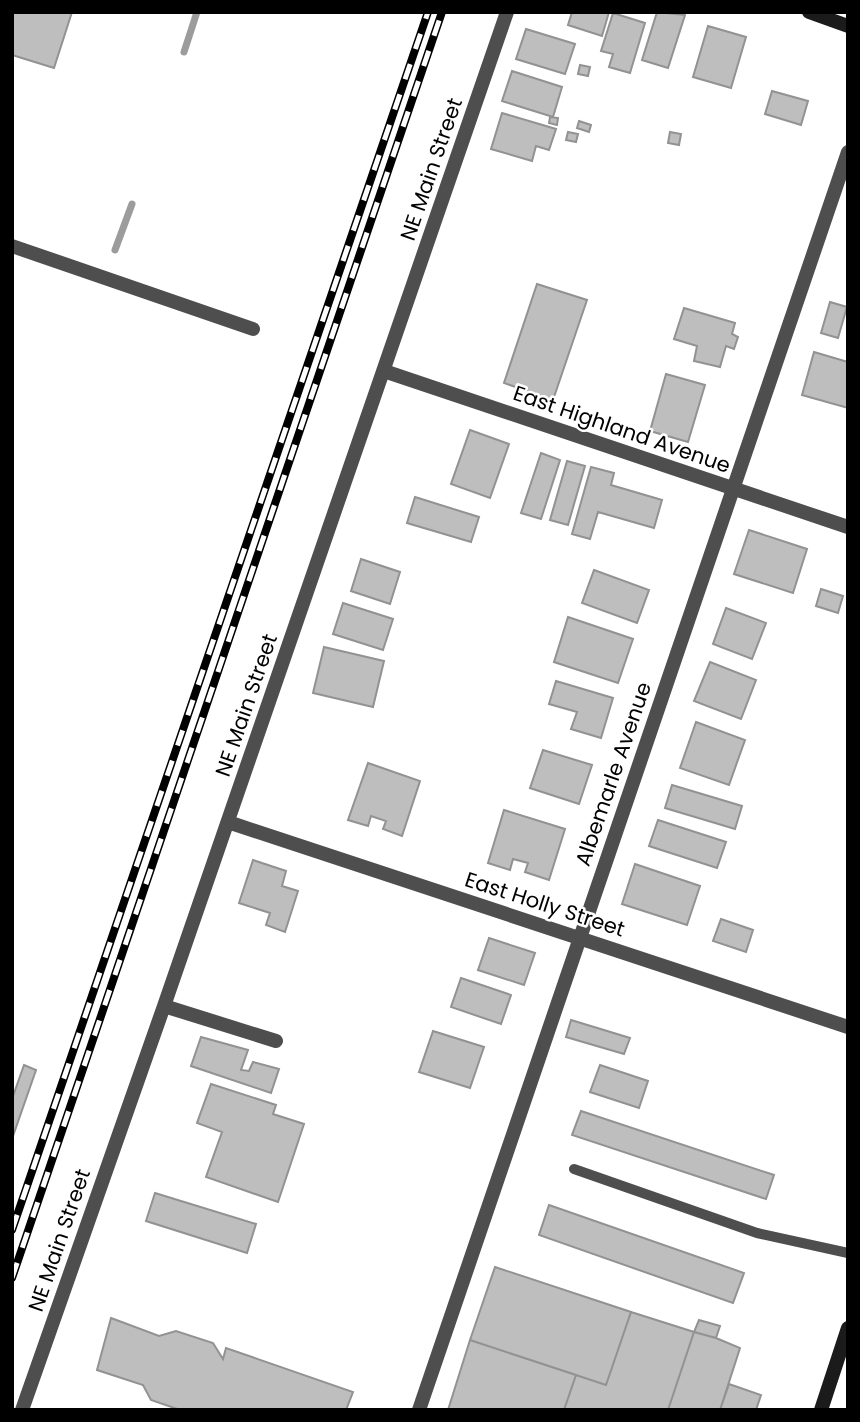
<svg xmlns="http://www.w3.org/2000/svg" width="860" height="1422" viewBox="0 0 860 1422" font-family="Poppins,sans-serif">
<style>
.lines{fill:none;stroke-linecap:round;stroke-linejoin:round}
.stream{stroke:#9c9c9c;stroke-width:7}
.building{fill:#bebebe;stroke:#929292;stroke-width:2}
.lane{stroke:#4e4e4e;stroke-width:10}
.street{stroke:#4e4e4e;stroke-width:14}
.secondary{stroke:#1b1b1b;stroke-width:14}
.rail-casing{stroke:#000;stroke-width:8}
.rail{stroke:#fff;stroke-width:5;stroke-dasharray:16;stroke-linecap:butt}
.labels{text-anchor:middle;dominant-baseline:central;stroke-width:5;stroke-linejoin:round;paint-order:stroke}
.street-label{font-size:21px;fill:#000;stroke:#fff}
</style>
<rect width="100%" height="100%" fill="#fff"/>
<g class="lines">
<!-- stream -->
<path class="stream" d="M184 52 197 12
M115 250 132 204"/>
</g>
<!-- building -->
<path class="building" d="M12 12H72L54 68 12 55Z
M572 12H609L602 36 568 25Z
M657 12 685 15 668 68 642 60Z
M613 13 645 23 630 73 609 67 613 54 601 51Z
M708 26 746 37 731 88 693 77Z
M526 29 575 44 565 74 516 59Z
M580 65 590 67 588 76 578 74Z
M512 71 562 87 553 117 502 101Z
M772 91 808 101 801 125 765 114Z
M502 113 556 129 549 150 536 146 532 161 491 149Z
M550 117 558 118 557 125 549 123Z
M579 121 591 125 589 132 577 128Z
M568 132 578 134 576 142 566 140Z
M670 132 681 134 679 145 668 143Z
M537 284 587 300 553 400 504 383Z
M830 302 847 307 838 338 821 333Z
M684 308 735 323 732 334 738 337 734 349 726 346 720 367 694 361 697 346 674 339Z
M814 352 848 362V408L802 395Z
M666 374 705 385 688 442 650 431Z
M470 430 509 444 490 498 451 484Z
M541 453 560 460 541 519 521 513Z
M567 461 585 466 568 525 550 520Z
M591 467 614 473 611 485 662 500 654 528 598 512 590 539 572 534Z
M415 497 479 517 471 542 407 523Z
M749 530 807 549 793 593 734 574Z
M361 559 400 572 390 604 351 591Z
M594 570 649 590 637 623 582 603Z
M821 589 843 596 838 613 816 606Z
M343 603 393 619 383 650 333 634Z
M726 608 766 623 752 659 713 644Z
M568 617 633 639 618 683 554 662Z
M324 647 384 661 373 707 313 693Z
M710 662 756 680 741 719 694 701Z
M556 681 613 698 601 738 571 729 577 712 549 704Z
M696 722 745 740 729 785 680 768Z
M543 750 592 765 579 804 530 788Z
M368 763 420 781 402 836 383 829 386 821 371 816 368 826 348 820Z
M672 785 742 806 735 829 665 808Z
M504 810 565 829 549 880 525 872 528 863 513 859 510 870 488 863Z
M658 820 726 842 717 868 649 846Z
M253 860 286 871 282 886 298 891 285 932 266 925 270 913 239 903Z
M635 864 700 886 687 925 622 904Z
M721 919 753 930 746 952 713 941Z
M489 938 535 953 524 985 478 970Z
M461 978 511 995 501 1024 451 1007Z
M571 1020 630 1038 624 1054 566 1037Z
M433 1031 484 1047 470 1088 419 1072Z
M201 1037 248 1050 241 1070 249 1071 253 1062 279 1069 271 1093 191 1066Z
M24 1065 36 1070 12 1139V1099Z
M600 1065 648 1081 639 1108 590 1092Z
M211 1084 276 1105 273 1114 304 1124 278 1202 206 1177 222 1132 197 1123Z
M581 1111 774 1175 766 1199 572 1135Z
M155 1193 256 1224 247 1253 146 1221Z
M549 1205 744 1273 733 1303 539 1235Z
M495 1267 631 1312 606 1385 470 1340Z
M631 1312 694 1332 668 1410H564L576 1375 606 1385Z
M111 1318 159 1336 176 1331 213 1343 223 1359 226 1348 353 1392 346 1410H180L151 1400 143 1385 97 1370Z
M699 1320 720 1326 716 1338 694 1332Z
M694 1332 716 1338 740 1348 720 1410H668Z
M470 1340 576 1375 564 1410H448Z
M729 1384 761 1395 756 1410H720Z"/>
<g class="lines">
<!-- lane -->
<path class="lane" d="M574 1169 757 1233 848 1253"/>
<!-- street -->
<path class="street" d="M12 246 253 329
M384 371 848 527
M228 822 848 1027
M164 1006 276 1041
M22 1410 164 1006 507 12
M419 1410 848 152"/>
<!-- secondary -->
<path class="secondary" d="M809 12 848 26
M821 1410 848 1328"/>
<defs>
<path id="rail" d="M12 1230 428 12
M12 1278 442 12"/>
</defs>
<!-- rail casing -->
<use href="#rail" class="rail-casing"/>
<!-- rail -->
<use href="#rail" class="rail"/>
</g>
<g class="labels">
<!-- street labels -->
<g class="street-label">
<text transform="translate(431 169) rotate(-71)">NE Main Street</text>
<text transform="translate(622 429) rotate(19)">East Highland Avenue</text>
<text transform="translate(246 705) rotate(-71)">NE Main Street</text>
<text transform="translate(613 774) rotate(-71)">Albemarle Avenue</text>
<text transform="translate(545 904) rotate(18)">East Holly Street</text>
<text transform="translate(59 1240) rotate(-71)">NE Main Street</text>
</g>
</g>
<!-- border -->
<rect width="860" height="1422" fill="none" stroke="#000000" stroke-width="28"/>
</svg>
